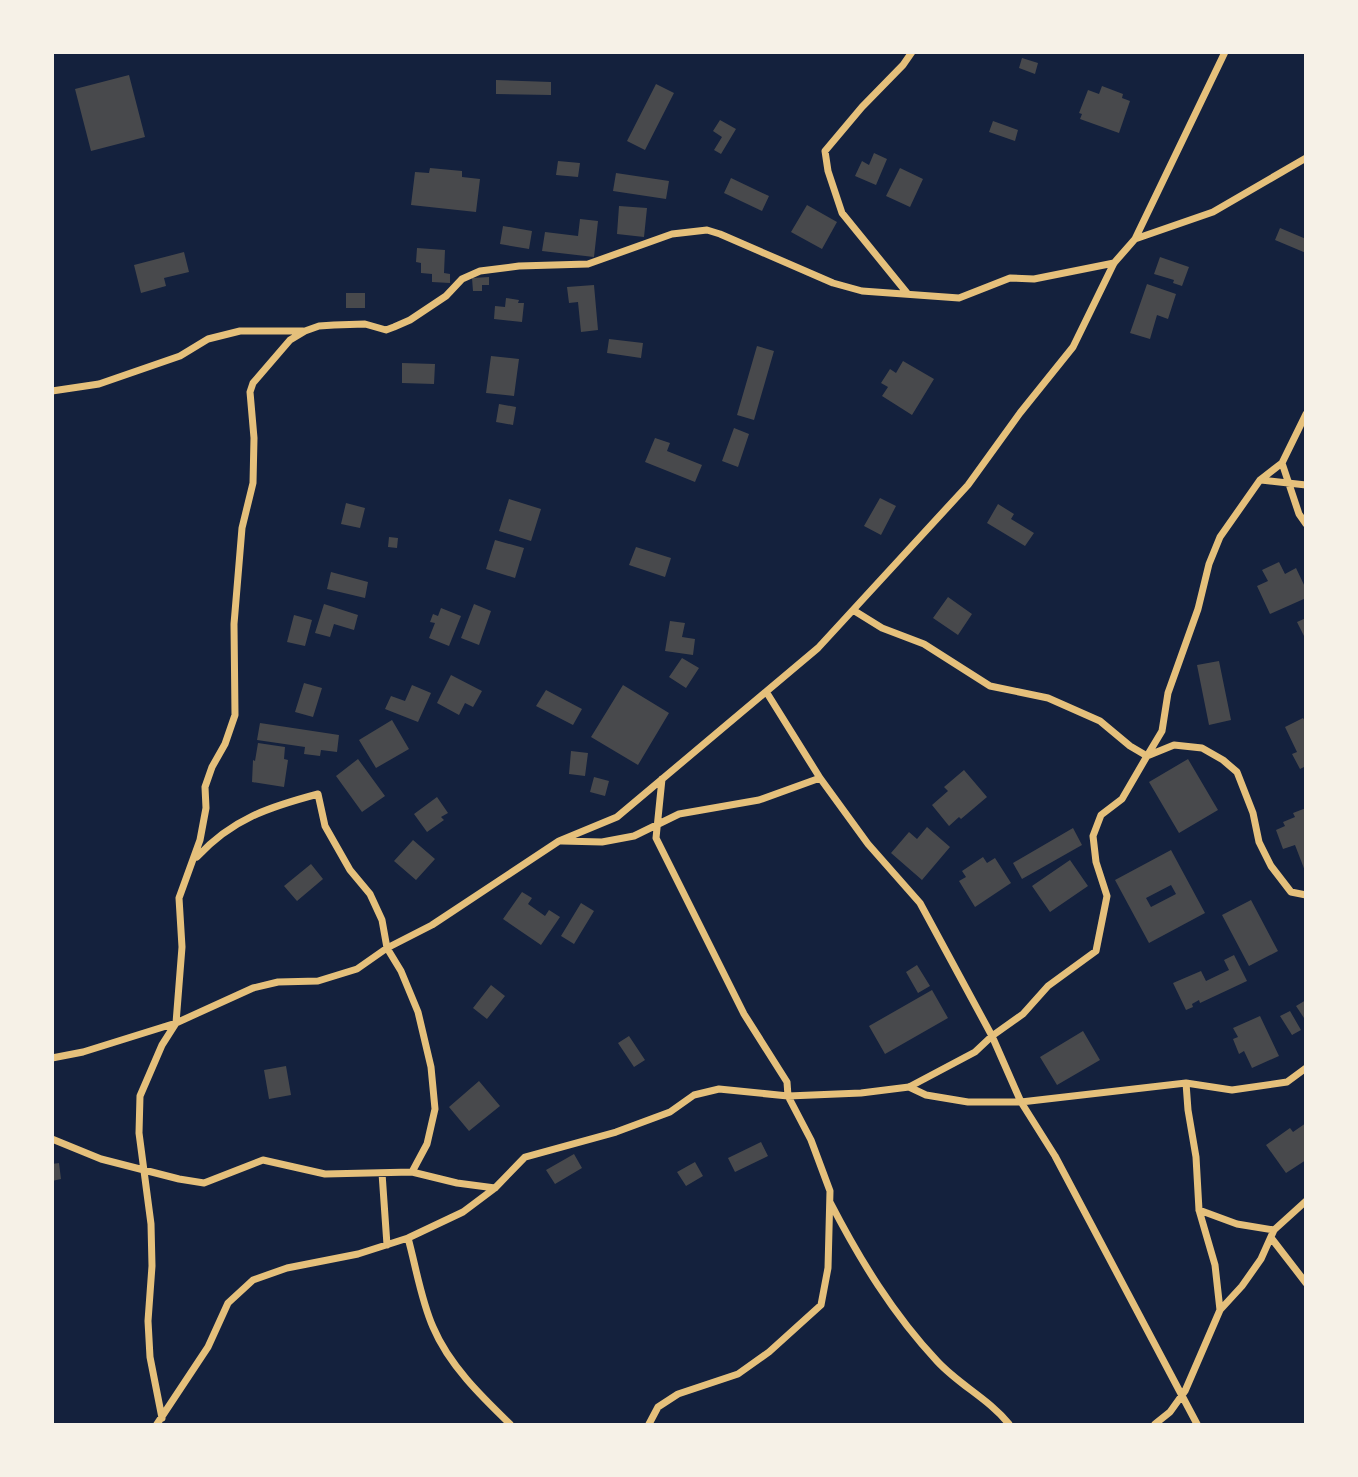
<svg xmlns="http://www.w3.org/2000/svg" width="1358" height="1477" viewBox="0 0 1358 1477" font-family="'PT Sans',sans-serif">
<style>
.building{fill:#48494c;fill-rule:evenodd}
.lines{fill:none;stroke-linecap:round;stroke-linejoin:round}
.minor{stroke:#e5c07b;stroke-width:7}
</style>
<rect width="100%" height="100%" fill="#14213d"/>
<!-- building -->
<path class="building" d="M1022 58 1038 63 1035 74 1019 68Z
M129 75 145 137 91 151 75 89Z
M496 80 551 82V95L496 94Z
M656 84 674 93 645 150 627 141Z
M1102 86 1123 94 1122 98 1130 101 1119 133 1080 119 1082 114 1079 113 1088 90 1099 94Z
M720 120 736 129 721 154 714 150 722 137 713 131Z
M993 121 1018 130 1015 141 989 132Z
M874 153 887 159 876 185 855 176 862 161 869 165Z
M558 161 580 163 578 177 556 175Z
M430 168 462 171V177L480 179 476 212 411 205 415 172 429 173Z
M900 168 923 179 910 207 886 196Z
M616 173 669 181 666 199 613 191Z
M731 178 769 196 762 211 724 193Z
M807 205 837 222 822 249 791 232Z
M619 206 647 208 644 237 617 234Z
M580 219 598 221 594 257 542 251 545 232 578 236Z
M503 226 532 231 529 249 500 244Z
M1280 228 1306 239V253L1275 240Z
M417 248 445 250 444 273 450 274V283L432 282V274L421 273V263L416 262Z
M184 252 189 272 164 278 166 286 141 293 134 265Z
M1160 257 1189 267 1182 286 1173 283 1174 280 1154 274Z
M489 277V285H482V291H473L472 278Z
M1147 284 1176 294 1168 319 1157 315 1150 339 1130 333Z
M594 285 598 330 581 332 578 302 569 303 567 287Z
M346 293H365V308H346Z
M506 298 519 300 518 303H524L522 322 494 319 495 306 505 307Z
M609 339 643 343 641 358 607 353Z
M757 346 774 351 754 420 737 415Z
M491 356 519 359 514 396 486 393Z
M903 361 934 379 912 415 882 396 888 387 881 383 890 369 896 373Z
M402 363 435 364 434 384 402 383Z
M499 404 516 407 513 425 496 422Z
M734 428 749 434 738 467 722 461Z
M655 438 670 443 667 451 702 465 695 482 645 462Z
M880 498 896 506 881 535 864 526Z
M509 499 541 509 531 541 499 531Z
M346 503 365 508 360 528 341 524Z
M998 504 1014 514 1011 519 1034 533 1025 546 987 523Z
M389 537 398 538 397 548 388 547Z
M495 540 524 548 515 578 486 569Z
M636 547 671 558 665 577 629 565Z
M1279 562 1285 574 1296 568 1306 589V598L1270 614 1257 586 1268 581 1262 570Z
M331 572 368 582 365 598 327 589Z
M948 597 972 614 958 635 933 618Z
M324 604 358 615 354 630 334 624 330 637 315 633Z
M474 604 491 611 479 645 461 638Z
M441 608 461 616 449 646 429 638 435 623 430 622 433 614 438 616Z
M294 615 312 620 305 646 287 642Z
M1306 618V640L1297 622Z
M670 621 685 623 682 637 695 639 693 655 665 651Z
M682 658 699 668 686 688 669 677Z
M1219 661 1231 720 1209 725 1197 665Z
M451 675 482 691 473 707 465 703 459 715 437 703Z
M304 683 322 688 313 717 295 712Z
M412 685 431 693 418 722 385 709 391 696 405 701Z
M623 685 669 713 638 765 591 737Z
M546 690 582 709 573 725 536 706Z
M1303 718 1306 723V766L1300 769 1292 754 1297 752 1285 727Z
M392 720 409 749 376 768 359 740Z
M260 723 339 735 337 752 321 750 320 756 304 754 305 747 257 740Z
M258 743 285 747 284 759 288 760 284 787 252 782 253 760 255 761Z
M571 751 588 753 585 776 569 774Z
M358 759 385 796 362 812 336 776Z
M1188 759 1218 810 1179 833 1149 782Z
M964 770 987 797 961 819 959 817 949 826 932 805 948 791 944 787Z
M594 777 609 781 605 796 590 792Z
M437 797 448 813 441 817 444 820 427 832 414 814Z
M1306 808V871H1305L1295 845 1283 849 1276 830 1285 826 1283 822 1295 817 1293 813Z
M927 827 950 847 922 880 891 853 909 832 917 839Z
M1073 828 1082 845 1022 879 1013 863Z
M413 840 435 859 416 880 394 861Z
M1171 850 1205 913 1149 943 1115 880ZM1171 885 1176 894 1151 907 1146 898Z
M983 857 987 863 995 858 1011 883 975 907 959 881 966 877 962 871Z
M1070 860 1088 886 1050 912 1032 886Z
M311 864 323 879 297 901 284 886Z
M522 892 532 898 528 904 545 916 549 910 560 917 541 945 503 919Z
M1251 900 1278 951 1249 966 1222 915Z
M581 903 594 911 574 944 561 936Z
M1234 955 1247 981 1200 1003 1199 1000 1192 1004 1193 1007 1186 1010 1173 983 1201 971 1206 981 1229 970 1224 960Z
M917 965 930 986 918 993 906 972Z
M491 985 505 996 487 1019 473 1008Z
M932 990 948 1018 885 1054 869 1026Z
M1306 1000V1021L1296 1006Z
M1290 1011 1301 1030 1292 1035 1280 1016Z
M1260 1016 1279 1056 1252 1068 1244 1051 1239 1054 1233 1039 1238 1037 1233 1028Z
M1083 1031 1100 1060 1057 1085 1040 1057Z
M629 1036 645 1060 634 1067 618 1043Z
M286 1066 291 1095 269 1099 264 1070Z
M479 1081 500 1106 469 1131 449 1107Z
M1306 1123V1160L1286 1173 1266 1145 1290 1128 1293 1132Z
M761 1142 768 1156 735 1172 728 1158Z
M574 1154 582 1168 555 1184 546 1170Z
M695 1162 703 1176 686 1186 677 1172Z
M59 1163 61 1179 52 1181V1164Z"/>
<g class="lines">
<!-- minor -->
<path class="minor" d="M1135 239 1213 212 1306 158
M907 293 842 213 828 171 825 151 862 107 903 65 912 52
M52 391 99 384 180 356 208 339 240 331H303
M1306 414 1282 463 1260 480 1220 537 1209 564 1198 609 1168 693 1162 731 1147 756 1174 745 1202 748 1223 760 1237 772 1253 813 1259 842 1271 866 1291 892 1306 895
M1282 463 1299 514 1306 524
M1261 480 1306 485
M767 693 820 778 868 844 920 903 992 1036 1021 1102 1055 1156 1197 1424
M562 841 602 842 634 836 679 814 759 800 820 778
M197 857C232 819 269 807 318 794L325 826 350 870 370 894 382 920 387 948 401 971 418 1012 431 1067 435 1109 427 1144 412 1172
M52 1058 83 1052 176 1023 253 988 278 982 318 981 357 969 387 948 432 925 559 841 617 817 818 648 968 485 1020 413 1073 347 1114 263 1135 239 1225 52
M909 1087 926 1095 968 1102H1021L1186 1083 1232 1090 1287 1082 1306 1068
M52 1139 101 1159 179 1179 204 1183 263 1160 325 1174 412 1172 457 1183 495 1188
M382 1173 387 1245
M830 1202C860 1260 893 1314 937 1361 959 1385 989 1399 1009 1424
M1199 1210 1237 1224 1274 1230
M408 1238C416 1267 421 1300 433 1327 449 1365 481 1396 510 1424
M1272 1239 1306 1283
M1220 1310 1242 1286 1261 1259 1274 1230 1306 1201
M162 1418 150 1357 148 1321 152 1266 151 1224 139 1133 140 1096 162 1045 176 1023 182 947 179 898 200 840 206 808 205 787 212 767 225 744 235 715 234 624 242 528 253 483 254 438 250 392 253 383 290 340 305 331 319 326 334 325 365 324 386 330 394 327 410 320 446 296 462 279 480 271 519 266 588 264 672 234 707 230 720 234 833 283 862 291 959 298 1010 278 1034 279 1114 263
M157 1424 208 1347 228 1303 253 1280 287 1268 358 1254 408 1238 463 1212 495 1188 525 1157 616 1132 670 1112 694 1095 719 1089 788 1096 861 1093 909 1087 975 1052 992 1036 1023 1014 1048 986 1096 951 1107 896 1096 862 1093 836 1101 815 1122 799 1147 756 1130 746 1100 721 1048 698 990 686 924 644 882 628 853 610
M649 1424 658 1407 678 1394 738 1374 769 1352 821 1305 828 1268 830 1191 811 1140 788 1096 787 1082 744 1014 656 838 662 779
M1155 1424 1170 1412 1185 1391 1220 1310 1215 1265 1199 1210 1196 1157 1188 1110 1186 1083"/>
</g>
<!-- border -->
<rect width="1358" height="1477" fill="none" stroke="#f6f1e7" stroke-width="108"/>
</svg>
